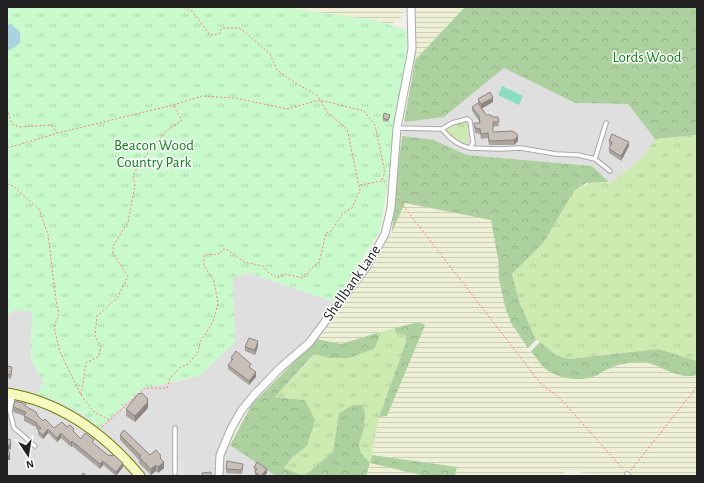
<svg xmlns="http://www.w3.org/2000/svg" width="704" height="483" viewBox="0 0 704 483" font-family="'Alegreya Sans',sans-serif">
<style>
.residential{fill:#e0dfdf}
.farmland{fill:url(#farmland-rules)}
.grass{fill:url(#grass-tufts)}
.forest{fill:url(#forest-crowns)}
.park{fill:url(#park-tufts)}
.pitch{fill:#88e0be}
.parking{fill:#e2e2e2}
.water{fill:#aad3df}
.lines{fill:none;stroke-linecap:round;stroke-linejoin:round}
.service-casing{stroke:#a9a9a9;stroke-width:5.5}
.minor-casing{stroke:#a9a9a9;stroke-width:9}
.secondary-casing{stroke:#707d05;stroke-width:11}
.path{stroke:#fa8072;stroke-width:1;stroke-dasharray:2 2;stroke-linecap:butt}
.service{stroke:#fff;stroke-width:3.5}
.minor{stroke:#fff;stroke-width:7}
.secondary{stroke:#f7fabf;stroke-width:9}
.wall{fill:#aba49e}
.shaded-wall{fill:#8b8681}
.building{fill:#c7bfb8;stroke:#8b8681}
.labels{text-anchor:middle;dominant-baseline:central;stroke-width:3;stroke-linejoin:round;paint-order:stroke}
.park-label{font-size:15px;fill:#0c8416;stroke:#fff}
.street-label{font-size:15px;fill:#222;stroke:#fff}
</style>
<defs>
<pattern id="farmland-rules" width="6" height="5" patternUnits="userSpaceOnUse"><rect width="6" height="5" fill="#eef0d5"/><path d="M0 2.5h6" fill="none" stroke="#ccceb7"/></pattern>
<pattern id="grass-tufts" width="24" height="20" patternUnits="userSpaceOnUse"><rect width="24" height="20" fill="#cdebb0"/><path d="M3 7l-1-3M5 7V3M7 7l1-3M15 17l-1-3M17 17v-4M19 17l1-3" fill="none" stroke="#b0c997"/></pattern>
<pattern id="forest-crowns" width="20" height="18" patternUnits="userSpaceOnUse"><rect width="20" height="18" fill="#add19e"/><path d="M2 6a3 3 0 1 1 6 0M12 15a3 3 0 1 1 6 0" fill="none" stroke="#95b388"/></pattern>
<pattern id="park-tufts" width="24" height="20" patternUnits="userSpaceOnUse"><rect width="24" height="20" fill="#c8facc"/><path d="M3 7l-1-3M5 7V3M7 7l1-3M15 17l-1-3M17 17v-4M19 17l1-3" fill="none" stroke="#acd6af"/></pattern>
</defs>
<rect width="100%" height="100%" fill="#f2efe9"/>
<!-- residential -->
<path class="residential" d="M504 68 575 103 628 104 655 139 642 158 610 183 592 166 467 155 434 140 402 136 404 122 444 117Z
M249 273 335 302 304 341 249 394 222 439 276 476H7V315L15 310 32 311 31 360 43 381 38 395 59 401 90 419 99 427 142 389 199 376 235 342 232 278Z"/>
<!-- farmland -->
<path class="farmland" d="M271 7H404V15L391 25Z
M415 7H465L415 60Z
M405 203 491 220 498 259 499 280 505 306 528 348 546 370 594 377 608 368 630 362H643L658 366 685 376 697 375V476H604L565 470 563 476H455L457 467 372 455 379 417 387 416 418 322 341 344 317 339 392 232Z
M370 463 425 476H366Z"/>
<!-- grass -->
<path class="grass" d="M463 122H467L468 124V143L466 144 452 137 446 131 447 127Z
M697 135V361L658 349 569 359 556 355 536 340 519 301 512 274 544 242 574 191 591 182 610 183 642 158 655 139Z
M395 328 396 333 405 334 406 342 379 417 370 463 361 453 359 444 364 429 365 413 363 405 339 413 334 452 304 476 284 468 293 457 307 446 305 400 275 397 315 354 330 358 379 339 377 333Z"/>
<!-- forest -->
<path class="forest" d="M465 7H697V135L655 139 628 104 575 103 504 68 444 117 404 122 415 60Z
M402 136 434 140 467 155 592 166 609 182 586 183 574 191 544 242 512 274 519 301 536 340 528 348 511 323 505 306 499 280 498 259 491 220 405 203 392 232 395 191Z
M418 322 425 325 387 416 379 417 406 342 405 334 396 333 395 328Z
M377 333 379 338 374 349 348 358H330L314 354 275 397 305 400 315 420 307 446 293 457 284 468 304 476 333 452 339 413 353 405H363L365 413 364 429 359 444 361 453 370 463 372 455 457 467 455 476H425L370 463 366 476H276L230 445 252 404 317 339 341 344Z
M540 342 556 355 569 359 658 349 697 361V375C678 381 660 363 641 362 630 362 618 364 608 369 603 371 599 375 595 376 580 382 560 379 547 370 541 366 536 357 531 351Z"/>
<!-- park -->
<path class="park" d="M7 7H280L374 20 407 30 406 69 380 231 335 302 249 273 233 278 235 342 199 376 142 389 99 428 90 419 59 401 38 395 43 381 31 360 32 311 15 310 7 315Z"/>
<!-- pitch -->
<path class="pitch" d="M502 86 523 96 519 105 498 95Z"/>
<!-- parking -->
<path class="parking" d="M184 461 185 476H155L177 463Z"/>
<!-- water -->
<path class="water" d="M11 24 20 32V43L10 50H7V25Z"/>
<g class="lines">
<defs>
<path id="service" d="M397 128 442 129 452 123 467 119 470 121 473 143 470 148C459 146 449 138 442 129
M470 148 500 149 521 148 556 154 578 155 595 159 610 171
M595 159 606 123
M9 408 14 428 35 446
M175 473V428
M627 474 629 476"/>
<path id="minor" d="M7 407 9 408 12 394
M219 476 220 455 231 429 241 411 254 395 279 369 309 343 367 266 385 234 391 208 397 128 412 49 411 7"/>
<path id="secondary" d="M7 393C62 402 105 434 140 476"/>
</defs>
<!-- service casing -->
<use href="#service" class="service-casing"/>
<!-- minor casing -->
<use href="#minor" class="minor-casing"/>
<!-- secondary casing -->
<use href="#secondary" class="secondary-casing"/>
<!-- path -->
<path class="path" d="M7 109 12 124 19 127 51 125 57 133
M7 148 62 132 173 105 202 96 235 98 287 109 320 100 364 111 375 125 385 172 382 181
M7 184 13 186 39 209 48 235 56 300 59 314 54 327 60 352 81 395 94 412 110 420
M360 185 382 181 386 182
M398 199 541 384 560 398 623 469
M81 395 86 363 99 356 101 347 95 336 97 316 118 297 128 276 113 254V246L128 222 135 185 133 176 139 164 165 132 182 120 173 105
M102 427 145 388H167L170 378 181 367 188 364 198 352 200 342 213 322 218 303 214 281 204 266V255L220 254 223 249 228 250 244 262 263 266 268 272 277 278 285 274 303 278 313 267 319 263 326 233 331 231 343 213 352 208 360 190 347 129 327 112 318 96 294 82 277 70 270 54 245 32 239 28H224L221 29 219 34 210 35 192 11 183 7
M631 470 697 387"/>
<!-- service -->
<use href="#service" class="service"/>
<!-- minor -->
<use href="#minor" class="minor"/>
<!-- secondary -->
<use href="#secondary" class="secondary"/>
</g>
<!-- wall -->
<path class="wall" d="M478 99 493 102 482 108 486 115 492 117H498L499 126 493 127V132L518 141 514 145H489L488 138 481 139 480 134 475 133 474 123H479V121L472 111V107L478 104Z
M390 117 388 122 383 121V118Z
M609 141 629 146 621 161 609 153V149L610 146 609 145Z
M258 346 255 355 245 351V347Z
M231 358 251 368 256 377 249 385 228 369V365L231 362Z
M7 366 12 371 11 379 7 378Z
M148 399V408L135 422 126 416V409Z
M13 407H26L43 421 54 428 67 427 81 439 94 444 123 467 116 476 103 465 100 469 72 446 71 447 61 438 57 442 48 433 43 439 38 435V430L36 429V427L24 421V416L13 412Z
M120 435 150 455 161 459 164 468 158 473 156 471 151 475 139 463V460L120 440Z
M254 467 267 473 264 476H255Z
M243 468 242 474 226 473V469Z"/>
<!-- shaded-wall -->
<path class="shaded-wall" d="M493 98V102L481 109V104Z
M518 136V141L514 145V140Z
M629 142V146L621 161V156Z
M258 341V346L255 355V350Z
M256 372V377L249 385V381Z
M148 399V408L135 422V416Z
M48 429V433L43 439V435Z
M61 433V438L57 442V438Z
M72 441V446L71 447V443Z
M7 445H11V449L7 450Z
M10 455V460H7V456Z
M103 461V465L100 469V464Z
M164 462V468L158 473V467Z
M123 463V467L116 476V472Z
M156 465V471L151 475V469Z
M267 469V473L264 476H261Z"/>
<!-- building -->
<path class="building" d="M490 92 493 98 481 104 478 99Z
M478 103 486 115H491L492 117H498L499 122H493V132L512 131 516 133 518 136 514 140 489 141 488 133 481 134 480 129 475 128 474 123H480L479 116 472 107Z
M384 113 390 115 388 120 383 118Z
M612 134 629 142 621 156 609 149 612 142 609 141Z
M249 338 258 341 255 350 245 347Z
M236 351 251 364 249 367 256 372 249 381 228 365 233 359 231 358Z
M7 366 12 367 11 375 7 374Z
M139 393 140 394 142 393 148 399 147 400 148 402 135 416 126 409Z
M15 401 26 404 25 406 36 412 37 414V415L43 421 45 419 54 428 62 422 67 427 70 425 74 429 73 431 81 439 85 433 94 440 92 442 109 456 110 455 113 456 114 455 123 463 116 472 103 461 100 464 72 441 71 443 61 433 57 438 48 429 43 435 38 431 41 428 36 424 37 423 24 416 26 412 13 407Z
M124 430 150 455 156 450 161 456 160 458 164 462 158 467 156 465 151 469 139 457 141 456 120 435Z
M10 439 11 445H7L10 455 7 456V440Z
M227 461 243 464 242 470 226 469Z
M257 462 267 469 261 476H260L255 472 257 469 254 467Z
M211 472V476H203L202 473Z
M83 473 87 476H81Z"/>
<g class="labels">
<!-- park labels -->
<g class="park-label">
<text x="647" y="57">Lords Wood</text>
<text x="154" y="145">Beacon Wood<tspan x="154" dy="17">Country Park</tspan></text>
</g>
<!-- street labels -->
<g class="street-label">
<text transform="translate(352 283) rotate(-55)">Shellbank Lane</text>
</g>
</g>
<!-- border -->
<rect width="704" height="483" fill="none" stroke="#222222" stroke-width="16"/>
<!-- north arrow -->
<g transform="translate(28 455) rotate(168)" stroke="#ffffff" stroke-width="3" paint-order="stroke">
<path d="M0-3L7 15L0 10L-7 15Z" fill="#222222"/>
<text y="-6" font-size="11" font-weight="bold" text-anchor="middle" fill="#222222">N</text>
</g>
</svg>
